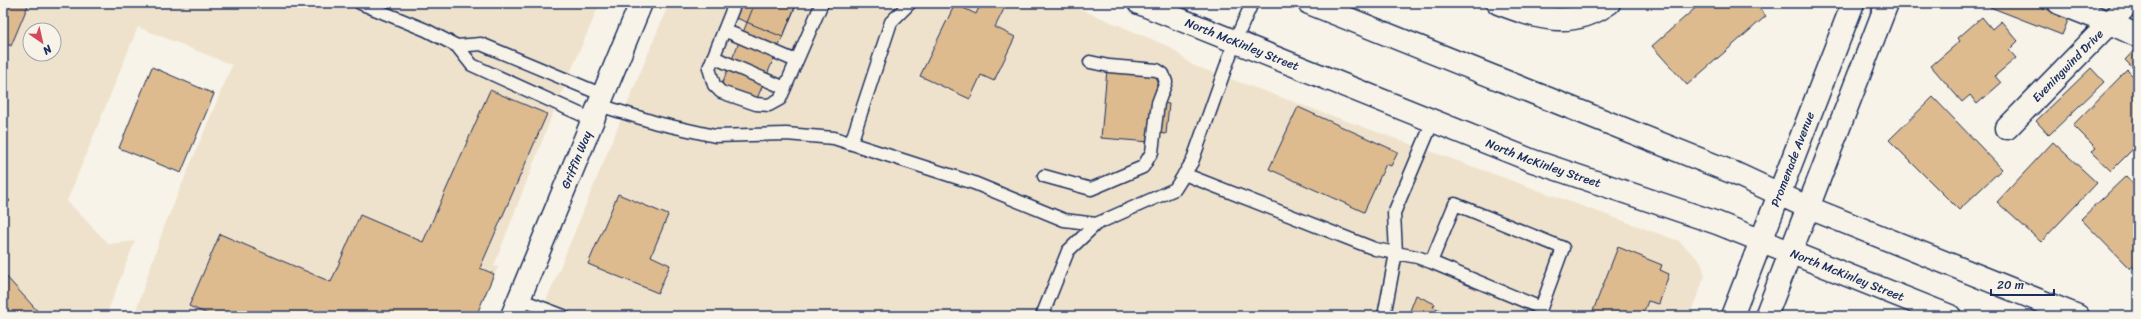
<svg xmlns="http://www.w3.org/2000/svg" width="2141" height="319" viewBox="0 0 2141 319" font-family="Sriracha,sans-serif">
<style>
.built{fill:#efe2cd;fill-rule:evenodd}
.building{fill:#ddbb8f;stroke:#1b2f5e}
.lines{fill:none;stroke-linecap:round;stroke-linejoin:round}
.lane-casing{stroke:#1b2f5e;stroke-width:15}
.street-casing{stroke:#1b2f5e;stroke-width:25}
.secondary-casing{stroke:#1b2f5e;stroke-width:25}
.primary-casing{stroke:#1b2f5e;stroke-width:25}
.lane{stroke:#f7f3e8;stroke-width:12}
.street{stroke:#f7f3e8;stroke-width:22}
.secondary{stroke:#f7f3e8;stroke-width:22}
.primary{stroke:#f7f3e8;stroke-width:22}
.labels{text-anchor:middle;dominant-baseline:central;stroke-width:3;stroke-linejoin:round;paint-order:stroke}
.street-label{font-size:12px;fill:#1b2f5e;stroke:#f7f3e8}
</style>
<rect width="100%" height="100%" fill="#f7f3e8"/>
<filter id="ink" filterUnits="userSpaceOnUse"><feTurbulence type="fractalNoise" baseFrequency=".025" numOctaves="2"/><feDisplacementMap in="SourceGraphic" scale="8" xChannelSelector="R" yChannelSelector="G"/><feConvolveMatrix kernelMatrix="1 2 1 2 8 2 1 2 1" color-interpolation-filters="sRGB"/></filter>
<g filter="url(#ink)">
<!-- built -->
<path class="built" d="M3 3H600L551 118 494 266 498 267 476 316H134L164 227 232 65 138 27 67 201 109 244 135 241 106 316H3ZM30 30H54V54H30Z
M669 3H1066L1170 47 1192 65 1679 241 1701 262 1705 276 1689 316H540Z"/>
<!-- building -->
<path class="building" d="M3 3H29L11 46 3 42Z
M740 3H785L795 7 783 37 734 17Z
M755 3H797L756 101 721 86Z
M981 3H1007L995 27 1015 37 994 81 981 75 970 99 920 76 955 4 976 14Z
M1701 3H1754L1766 16 1687 85 1652 46Z
M1992 3H2031L2069 18 2062 35 1990 7Z
M1982 17 1992 29 2001 21 2018 41 2009 50 2016 58 1995 76 2001 83 1977 104 1970 95 1962 102 1931 66 1960 41 1958 38Z
M2138 46V73L2125 60Z
M152 67 214 94 181 173 119 148Z
M2091 68 2104 82 2049 135 2036 121Z
M1107 69 1158 73 1155 102 1169 104 1166 134 1150 132V142L1101 138Z
M2127 70 2138 81V144L2111 171 2091 152 2096 148 2073 125Z
M490 90 547 114 480 268 494 274 476 316H212L189 306 220 234 331 282 360 215 423 242Z
M1933 97 2002 169 1959 210 1889 140Z
M1298 107 1398 152 1391 166 1386 164 1364 212 1269 169Z
M2053 142 2097 183 2041 242 1997 202Z
M2126 176 2138 189V272L2132 266 2130 269 2081 219Z
M3 193 10 201 3 207Z
M618 194 668 215 651 256 670 265 658 293 588 264Z
M1618 247 1662 265 1660 270 1669 274 1659 304 1648 301 1642 316H1591Z
M3 273 42 316H3Z
M1416 295 1435 304 1433 307 1455 316H1408Z"/>
<g class="lines">
<defs>
<path id="lane" d="M360 3 426 30 457 46
M735 3 709 68 714 85 721 92 756 104 769 105 780 99 822 3
M724 30 796 61
M713 57 785 88
M599 105 657 123 715 136 786 134 834 138 974 183 1064 220 1096 224
M593 120 472 65 457 46 481 44 603 95
M851 143 891 22 910 3
M1184 174 1375 249 1417 257 1431 262 1541 308 1537 316
M1044 176 1091 189 1143 167 1152 152 1158 103 1166 82 1163 74 1157 70 1109 66 1090 62
M1431 262 1455 204 1563 248 1541 308
M519 299 564 316
M1042 316 1068 251 1096 224 1175 189 1192 162 1235 41 1252 3
M1384 316 1396 253 1394 213 1433 121"/>
<g id="street">
<path d="M1498 3C1537 18 1572 30 1609 3"/>
<path d="M2059 3 2110 23 2138 36"/>
<path id="s1" d="M2007 128 2129 3"/>
</g>
<g id="secondary">
<path id="s2" d="M512 316 641 3"/>
<path id="s3" d="M1732 316 1853 3"/>
<path d="M1766 316 1887 3"/>
</g>
<g id="primary">
<path id="s4" d="M1139 3 1533 161 1717 223 1950 316"/>
<path d="M1309 3 1734 173 1807 207 2078 316"/>
</g>
</defs>
<!-- lane casing -->
<use href="#lane" class="lane-casing"/>
<!-- street casing -->
<use href="#street" class="street-casing"/>
<!-- secondary casing -->
<use href="#secondary" class="secondary-casing"/>
<!-- primary casing -->
<use href="#primary" class="primary-casing"/>
<!-- lane -->
<use href="#lane" class="lane"/>
<!-- street -->
<use href="#street" class="street"/>
<!-- secondary -->
<use href="#secondary" class="secondary"/>
<!-- primary -->
<use href="#primary" class="primary"/>
</g>
</g>
<g class="labels">
<!-- street labels -->
<g class="street-label">
<text stroke="none"><textPath href="#s4" startOffset="111">North McKinley Street</textPath></text>
<text stroke="none"><textPath href="#s1" startOffset="87">Eveningwind Drive</textPath></text>
<text stroke="none"><textPath href="#s3" startOffset="168">Promenade Avenue</textPath></text>
<text stroke="none"><textPath href="#s2" startOffset="169">Griffin Way</textPath></text>
<text stroke="none"><textPath href="#s4" startOffset="435">North McKinley Street</textPath></text>
<text stroke="none"><textPath href="#s4" startOffset="759">North McKinley Street</textPath></text>
</g>
</g>
<!-- margin -->
<rect width="2141" height="319" fill="none" stroke="#f7f3e8" stroke-width="16"/>
<rect x="8" y="8" width="2125" height="303" fill="none" stroke="#1b2f5e" stroke-width="1.5" filter="url(#ink)"/>
<!-- north arrow -->
<g transform="translate(42 42) rotate(146)"><circle r="19" fill="#f7f3e8" stroke="#9fa5b1"/>
<path d="M0-3L7 15L0 10L-7 15Z" fill="#d1495b"/>
<text y="-6" font-size="11" font-weight="bold" text-anchor="middle" fill="#1b2f5e">N</text>
</g>
<!-- scale -->
<path d="M1991 289v6h63v-6" fill="none" stroke="#1b2f5e" stroke-width="2"/>
<text x="1997" y="289" font-size="12" fill="#1b2f5e" stroke="#f7f3e8" stroke-width="3" paint-order="stroke">20 m</text>
</svg>
